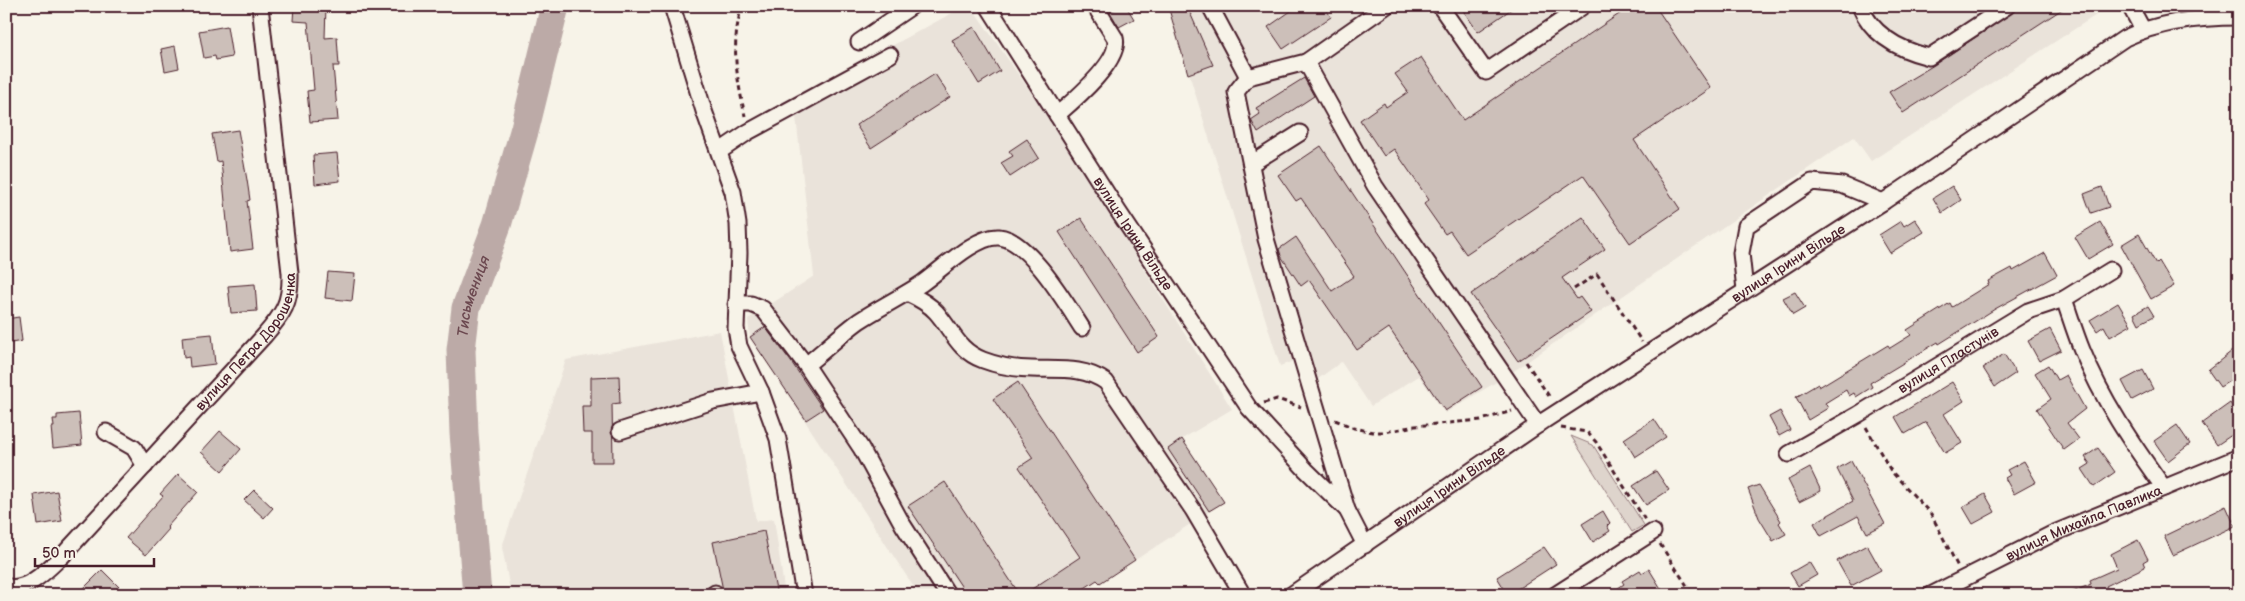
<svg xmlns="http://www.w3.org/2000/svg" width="2245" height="601" viewBox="0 0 2245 601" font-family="'Balsamiq Sans',sans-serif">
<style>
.built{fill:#eae3da}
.green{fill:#ded4cc;stroke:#947a7c}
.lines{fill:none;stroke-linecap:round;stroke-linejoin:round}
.river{stroke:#bcaaa7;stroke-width:29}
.building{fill:#ccbfb9;stroke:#4a1f2b}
.minor-casing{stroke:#4a1f2b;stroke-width:19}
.path{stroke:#4a1f2b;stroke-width:3;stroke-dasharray:5 4;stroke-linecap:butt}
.minor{stroke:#f7f3e8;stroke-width:15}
.labels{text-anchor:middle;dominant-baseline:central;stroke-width:4.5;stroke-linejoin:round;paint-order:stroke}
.street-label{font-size:14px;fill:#4a1f2b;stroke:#f7f3e8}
.water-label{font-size:15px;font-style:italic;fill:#6c4950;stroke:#f7f3e8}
</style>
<rect width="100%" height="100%" fill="#f7f3e8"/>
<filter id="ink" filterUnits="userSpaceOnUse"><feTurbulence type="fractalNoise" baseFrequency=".02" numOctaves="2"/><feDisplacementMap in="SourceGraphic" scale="10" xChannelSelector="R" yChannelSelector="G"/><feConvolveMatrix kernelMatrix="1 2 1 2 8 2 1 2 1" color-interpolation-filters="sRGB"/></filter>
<g filter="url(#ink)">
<!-- built -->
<path class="built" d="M965 6H971L1052 123 1232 409 1182 439 1224 502 1100 583 1097 580 1074 595H919L750 337 748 319 814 276 794 99Z
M1168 6H2110L1871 161 1854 137 1508 375 1445 413 1419 376 1371 406 1341 362 1318 379 1310 355 1280 366Z
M720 331 756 521 774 519 785 595H511L502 547 566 360Z"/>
<!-- green -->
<path class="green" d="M1571 436 1593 445 1644 525 1632 532Z"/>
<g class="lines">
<!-- river -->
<path class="river" id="s1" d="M477 595 464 433 461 350 466 308 497 225 525 128 555 6"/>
</g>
<!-- building -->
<path class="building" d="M294 6H326L325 38 337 37 339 66H333L338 120 310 122 307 91 314 90 308 22 293 21Z
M1120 6H1126L1134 19 1119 27 1110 12Z
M1168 6H1187L1213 65 1188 74Z
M1298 6H1324L1331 17 1283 49 1268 27Z
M1460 6H1516L1478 32Z
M1631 6H1655L1711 88 1634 140 1680 209 1630 243 1583 175 1466 254 1450 231 1445 234 1424 204 1429 200 1394 149 1384 156 1360 120 1384 103 1386 107 1408 92 1395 74 1421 57 1463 120Z
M2022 6H2067L1903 113 1889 92 1934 65Z
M227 26 232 57 216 60 215 56 204 58 199 31Z
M974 27 1000 71 979 84 952 40Z
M175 46 179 68 165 71 161 49Z
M935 74 950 97 871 148 856 125Z
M1304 78 1314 96 1258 133 1251 120 1260 114 1256 108Z
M238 130 247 180 250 200 247 201 253 249 230 252 221 161 217 162 212 134Z
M1027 139 1039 158 1010 177 1001 163 1013 156 1009 151Z
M1321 146 1482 387 1445 411 1389 328 1357 350 1309 280 1301 286 1281 256 1279 249 1296 237 1332 291 1354 276 1301 198 1296 201 1278 175Z
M337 153 340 181 315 184 313 155Z
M1952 186 1961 200 1942 213 1933 198Z
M2102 187 2109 207 2091 213 2084 194Z
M1583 217 1605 249 1562 278 1577 299 1580 297 1591 312 1518 361 1471 294Z
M1081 218 1159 337 1137 352 1059 232Z
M1915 219 1924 232 1890 253 1879 235 1901 221 1904 226Z
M2100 222 2113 244 2088 259 2075 237Z
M2139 234 2156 264 2159 261 2174 286 2151 299 2121 245Z
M2045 253 2057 275 1995 309 1939 344 1938 342 1870 383 1872 387 1856 397 1854 393 1849 396 1846 390 1825 403 1828 408 1808 420 1796 397 1818 384 1819 387 1888 345 1890 348 1911 335 1907 330 1950 303 1952 307 1989 284 1988 281 2012 268 2013 271Z
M328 272 355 274 352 301 325 298Z
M255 284 257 311 231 313 228 286Z
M1795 292 1805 308 1793 315 1783 298Z
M2118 303 2131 325 2110 337 2104 326 2097 331 2090 320Z
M2148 306 2154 316 2139 324 2134 314Z
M19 317 22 341 6 344V319Z
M765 327 792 363 823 409 806 420 750 337Z
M2050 329 2061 350 2039 361 2028 341Z
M212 334 215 364 190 367 189 357 184 358 182 337Z
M2232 351 2239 360V375L2220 387 2208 370Z
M2004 354 2016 373 1995 387 1983 368Z
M2048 365 2057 380 2066 375 2085 409 2067 423 2079 439 2064 450 2037 409 2051 399 2035 373Z
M2143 370 2153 389 2132 400 2122 381Z
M619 376 620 403 612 404 613 462H592V433H583L582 406H591V377Z
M1018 382 1135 560 1100 583 1097 580 1074 595H1023L1080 557 1019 467 1033 458 993 399Z
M1952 382 1964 401 1944 414 1962 443 1945 453 1926 422 1905 434 1895 417Z
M2230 403 2239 416V430L2217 445 2202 423Z
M1780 411 1790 430 1779 436 1769 417Z
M79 413 82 445 53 448 51 427H54L53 419H57V415Z
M1654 419 1666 437 1635 457 1624 439Z
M2177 425 2190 444 2168 461 2154 441Z
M220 431 241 449 222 471 201 452Z
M1182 439 1224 502 1209 511 1168 449Z
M2098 448 2115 472 2094 487 2082 469 2090 464 2085 457Z
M1851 461 1885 524 1867 533 1858 516 1821 536 1814 523 1853 501 1837 469Z
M2024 461 2036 482 2014 494 2005 478 2010 475 2007 470Z
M1810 468 1821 491 1799 502 1788 480Z
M1656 471 1669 490 1646 505 1633 486Z
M178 474 198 492 167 527 169 529 146 555 126 538 163 496 160 494Z
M945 482 1020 595H967L908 506Z
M1759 485 1781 521 1779 523 1786 534 1773 541 1759 518 1748 489Z
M254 490 273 508 264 518 244 500Z
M57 491 62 521 38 525 34 495Z
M1985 494 1995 512 1973 524 1963 507Z
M2226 506 2235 526 2173 555 2164 536Z
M1603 511 1610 523 1607 526 1610 531 1593 542 1582 524Z
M764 531 777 595H724L713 542Z
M2138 540 2148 559 2143 562 2145 567 2106 586 2110 595H2066L2091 584 2090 580 2117 568 2111 554Z
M1867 545 1881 570 1851 586 1837 561Z
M1544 547 1556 564 1508 595 1497 577Z
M1809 562 1817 575 1798 586 1790 573Z
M1649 569 1665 595H1608L1624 584 1622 581 1640 570 1642 573Z
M102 570 119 587 111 595H89L83 589Z"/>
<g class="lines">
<defs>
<g id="minor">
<path d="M672 6 704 111 733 192 738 224 739 253 736 328 739 346 761 392 778 439 804 595"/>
<path id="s2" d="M988 6 1118 211 1249 408 1306 470 1347 510 1365 545"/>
<path d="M1210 6 1248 77"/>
<path d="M1440 6 1486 72 1583 6"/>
<path d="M1860 6C1872 35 1900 50 1929 57L2007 6"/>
<path d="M2130 6 2143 30"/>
<path d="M859 42 912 6"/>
<path d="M1306 62 1386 6"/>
<path d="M1057 115C1072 102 1122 60 1115 38L1095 6"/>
<path d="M720 151 748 132 890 55"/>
<path d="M1251 164 1300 133"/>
<path d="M1745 290 1741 253 1746 226 1812 182 1842 185 1883 202"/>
<path d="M907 293C918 298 928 303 936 312 953 331 957 350 983 360 999 366 1016 369 1032 369 1059 370 1083 366 1106 382L1193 510 1243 595"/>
<path d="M2064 299C2070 316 2075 333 2082 350 2102 400 2133 445 2164 488"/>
<path d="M736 304H751L763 309 806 365 861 448 903 525 948 595"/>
<path d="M806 365C824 351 841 334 859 321 879 308 901 297 921 284 940 271 976 235 999 237 1028 239 1067 305 1082 328"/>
<path d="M620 431 713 401 761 392"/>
<path d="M106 432 134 448 145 466"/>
<path id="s3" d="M1789 454 1859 414 2028 311 2064 299 2111 270"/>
<path d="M1347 510 1266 239 1236 92 1248 77 1306 62 1375 186 1538 425"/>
<path id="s4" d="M6 586C26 594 50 567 63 555L264 336C283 314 291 303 290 273L260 6"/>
<path d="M715 595V593"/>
<path id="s5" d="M1291 595 1545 420 1883 202 2125 38C2159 22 2201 17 2239 17"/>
<path d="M1555 595 1653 532"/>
<path id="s6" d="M1931 595 2052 534 2239 457"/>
</g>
</defs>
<!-- minor casing -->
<use href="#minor" class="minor-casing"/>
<!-- path -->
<path class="path" d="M742 6C730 46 737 77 745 116
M1574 289 1597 274 1642 342
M1526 362 1551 399
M1264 403 1277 399 1301 407
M1335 420 1354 428 1373 432H1385L1415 426 1481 420 1512 411
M1866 427 1891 471 1931 514 1958 567
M1561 428 1587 432 1596 442 1645 520
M1660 544 1693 595"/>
<!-- minor -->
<use href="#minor" class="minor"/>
</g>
</g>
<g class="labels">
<!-- street labels -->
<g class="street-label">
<text stroke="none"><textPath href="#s2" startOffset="270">вулиця Ірини Вільде</textPath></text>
<text stroke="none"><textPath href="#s5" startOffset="598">вулиця Ірини Вільде</textPath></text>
<text stroke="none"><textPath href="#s4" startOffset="352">вулиця Петра Дорошенка</textPath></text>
<text stroke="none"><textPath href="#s3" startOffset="185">вулиця Пластунів</textPath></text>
<text stroke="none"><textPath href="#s5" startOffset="192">вулиця Ірини Вільде</textPath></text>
<text stroke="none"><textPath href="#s6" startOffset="169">вулиця Михайла Павлика</textPath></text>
</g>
<!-- water labels -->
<g class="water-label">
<text stroke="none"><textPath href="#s1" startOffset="301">Тисьмениця</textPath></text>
</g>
</g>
<!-- margin -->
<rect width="2245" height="601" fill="none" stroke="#f7f3e8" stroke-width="25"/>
<rect x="12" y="12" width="2220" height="576" fill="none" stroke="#4a1f2b" stroke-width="2" filter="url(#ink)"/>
<!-- scale -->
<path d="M35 558v8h119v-8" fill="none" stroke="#4a1f2b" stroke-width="2.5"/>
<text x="42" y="558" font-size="15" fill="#4a1f2b" stroke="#f7f3e8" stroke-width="4" paint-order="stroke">50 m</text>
</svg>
